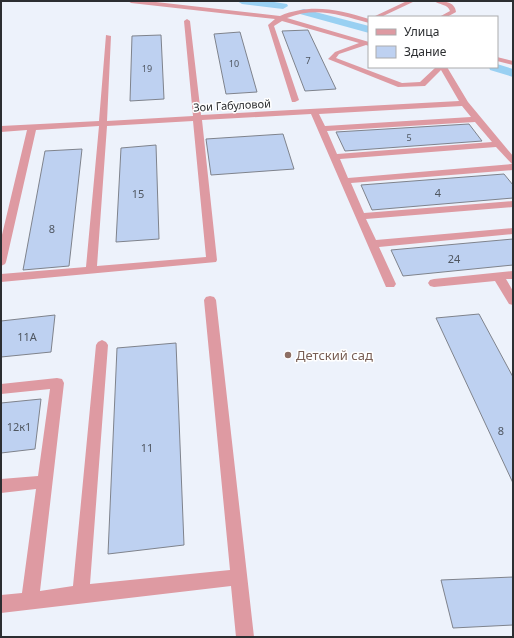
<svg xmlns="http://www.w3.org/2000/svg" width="514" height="638" viewBox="0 0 514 638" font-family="'Noto Sans',sans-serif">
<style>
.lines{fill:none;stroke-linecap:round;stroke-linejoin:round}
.canal{fill:#99d0f2;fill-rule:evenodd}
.building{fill:#bed1f1;stroke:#7f838c}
.minor{fill:#de9aa2;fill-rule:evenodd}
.education-dot{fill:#8d6e63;stroke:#fff;stroke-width:1.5}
.labels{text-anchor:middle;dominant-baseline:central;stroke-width:3;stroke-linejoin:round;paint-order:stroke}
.far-number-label{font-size:9px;fill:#505761}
.far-street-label{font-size:11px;fill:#2c2e31;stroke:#fff}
.number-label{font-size:11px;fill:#505761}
.education-label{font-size:13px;fill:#785e54;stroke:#fff;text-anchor:start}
</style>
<rect width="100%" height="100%" fill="#edf2fb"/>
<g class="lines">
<!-- canal -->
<path class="canal" d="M237 1H268L287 4 288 6 283 9 242 4Z
M304 9 369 26V33L300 14 298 12 300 10Z
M497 64 513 69V77L490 70 489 67H497Z"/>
</g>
<!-- building -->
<path class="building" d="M308 30 336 89 305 91 282 31Z
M240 32 257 92 226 94 214 34Z
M161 35 164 99 130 101 132 36Z
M469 124 482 141 345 151 336 132Z
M283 134 294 169 211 175 206 139Z
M156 145 159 239 116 242 121 148Z
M82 149 69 266 23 270 45 151Z
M504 174 513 185V198L372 210 361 185Z
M513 239V265L403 276 391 250Z
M479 314 513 377V483L436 318Z
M55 315 51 352 1 357V321Z
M176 343 184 545 108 554 117 348Z
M41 399 35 449 1 453V403Z
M513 577V625L453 628 441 580Z"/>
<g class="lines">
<!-- minor -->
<path class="minor" d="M128 1H147L280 16C311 3 339 10 369 19V23C340 15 316 6 287 18L369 42V46L366 45 339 54 336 58 402 83 420 82 436 67H447L468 102 513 156V170L351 183 364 213 513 201V207L366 219 376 240 513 228V234L379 247 396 284 394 287H386L311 114 202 120 217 260 216 262 1 282V274L86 267 99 126 36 130 6 262 5 264 1 266V239L27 130 1 132V126L99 121 106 35 111 36 107 121 193 116 184 21 187 19 190 21 201 115 459 101 441 70 425 86 398 87 328 59 335 52 359 43 282 21 274 26 299 100 295 102H292L268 25 275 19 131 3ZM462 106 471 117 325 126 319 114ZM193 121 206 257 97 266 107 126ZM475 122 492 142 337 154 327 131ZM496 147 512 164 348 178 340 159Z
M407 1H415L381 17H373Z
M434 1C443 1 455 1 456 12L447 17H439L450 11C448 4 439 5 434 1Z
M497 57 513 61V65L497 61Z
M513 271V279H506L513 291V305L509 304 495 281 434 287 430 286 428 283 430 280 434 279Z
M210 296 214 297 216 300 254 637H236L231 586 1 613V595L22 593 36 489 1 493V479L38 476 50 389 1 394V384L57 378 62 379 64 383 40 591 73 586 96 345 98 342 102 340 106 342 108 345 90 584 230 570 204 300 206 297Z"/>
</g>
<!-- markers -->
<circle class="education-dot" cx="288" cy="355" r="4"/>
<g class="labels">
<!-- far-number labels -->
<g class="far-number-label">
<text x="308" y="60">7</text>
<text x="234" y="63">10</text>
<text x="147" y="68">19</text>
<text x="409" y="137">5</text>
</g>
<!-- far-street labels -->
<g class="far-street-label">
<text transform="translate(232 105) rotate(-3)">Зои Габуловой</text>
</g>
<!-- number labels -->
<g class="number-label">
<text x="438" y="192">4</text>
<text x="138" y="193">15</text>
<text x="52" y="228">8</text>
<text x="454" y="258">24</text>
<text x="27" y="336">11А</text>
<text x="19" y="426">12к1</text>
<text x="501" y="430">8</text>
<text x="147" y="447">11</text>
</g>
<!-- education labels -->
<g class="education-label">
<text x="296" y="355">Детский сад</text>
</g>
</g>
<!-- border -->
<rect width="514" height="638" fill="none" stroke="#2c2e31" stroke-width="4"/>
<!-- legend -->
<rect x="368" y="16" width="130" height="52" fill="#ffffff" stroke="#ababad"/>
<rect x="376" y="29" width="20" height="6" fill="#de9aa2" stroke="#ababad"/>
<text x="404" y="36" font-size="12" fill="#2c2e31">Улица</text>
<rect x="376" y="46" width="20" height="12" fill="#bed1f1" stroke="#ababad"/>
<text x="404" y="56" font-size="12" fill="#2c2e31">Здание</text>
</svg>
